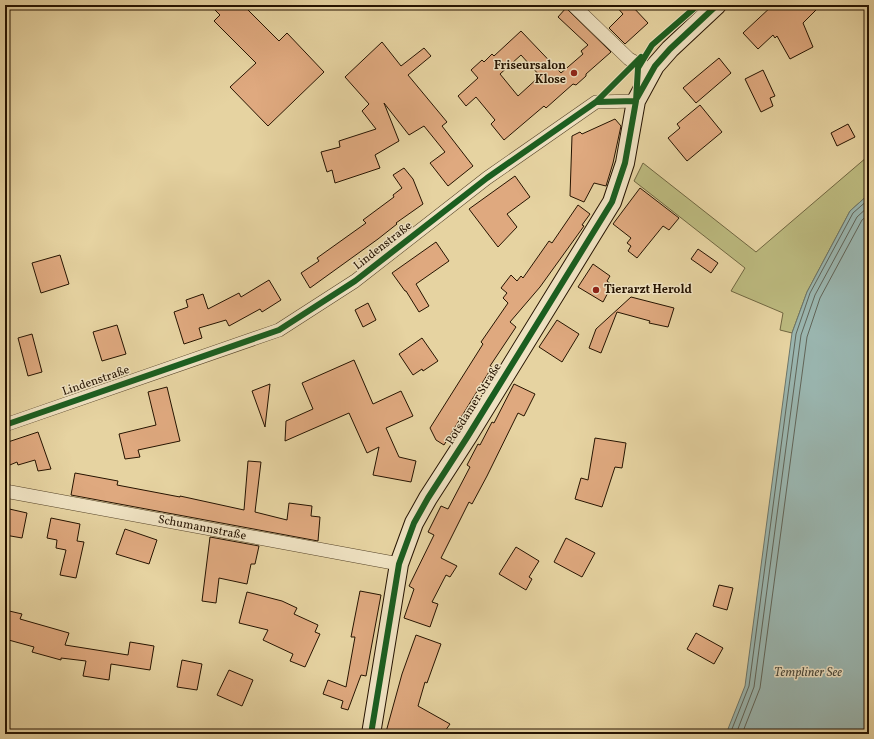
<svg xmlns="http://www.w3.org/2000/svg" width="874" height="739" viewBox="0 0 874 739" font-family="Vollkorn,serif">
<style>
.green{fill:#bcba7f;stroke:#706640}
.water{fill:#9ab6b0;stroke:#6b756a}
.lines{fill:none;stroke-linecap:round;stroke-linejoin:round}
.shore{stroke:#606458;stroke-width:1}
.building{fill:#dfa97f;stroke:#251300;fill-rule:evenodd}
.street-casing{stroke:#554328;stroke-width:14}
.secondary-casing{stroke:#251300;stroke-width:20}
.street{stroke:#efe2c2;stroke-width:13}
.secondary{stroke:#efe2c2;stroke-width:18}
.cycleway-casing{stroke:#efe2c2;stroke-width:8}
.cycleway{stroke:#1b5e20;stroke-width:6}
.poi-dot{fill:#8f2418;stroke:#efe2c2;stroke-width:1.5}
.labels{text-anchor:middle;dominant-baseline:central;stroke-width:3;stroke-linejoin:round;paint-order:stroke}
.poi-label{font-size:12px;font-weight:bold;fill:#251300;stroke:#efe2c2;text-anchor:end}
.street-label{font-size:12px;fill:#251300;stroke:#efe2c2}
.water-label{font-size:13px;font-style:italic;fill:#4e4c3e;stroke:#efe2c2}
</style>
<rect width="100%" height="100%" fill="#e6d3a1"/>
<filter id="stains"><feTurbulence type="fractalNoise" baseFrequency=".005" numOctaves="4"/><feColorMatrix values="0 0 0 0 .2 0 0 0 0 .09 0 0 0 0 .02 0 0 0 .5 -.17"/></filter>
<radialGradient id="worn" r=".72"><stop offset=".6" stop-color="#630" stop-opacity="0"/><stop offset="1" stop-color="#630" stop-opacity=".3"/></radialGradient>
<!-- green -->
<path class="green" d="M867 157 869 158V194L850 211 807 292 792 333 780 330 783 313 731 291 745 268 634 181 643 163 756 252Z"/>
<!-- water -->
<path class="water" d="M869 194V734H726L745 686 792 333 807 292 850 211Z"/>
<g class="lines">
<!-- shore -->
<path class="shore" d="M730 734 749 686 796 334 810 293 853 213 869 199
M736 734 754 687 801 335 815 295 857 217 869 206
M742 734 760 688 807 337 820 298 862 220 869 214"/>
</g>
<!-- building -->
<path class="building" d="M210 5H243L279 41 287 33 324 72 268 126 230 87 256 63 214 21 220 15Z
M615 5H631L648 23 625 44 609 28 623 14Z
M773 5H821L803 23 813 47 790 59 777 36 775 38 773 35 758 49 743 33Z
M566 8 611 52 586 74V76L576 85 573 84 546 108 544 106 504 140 491 124 495 120 476 97 466 106 458 96 478 78 471 70 482 60 484 62 492 54 494 56 521 31 561 73 583 54 581 51 588 45 558 17ZM521 55 540 76 518 96 500 74Z
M382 42 401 66 424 48 431 56 408 75 447 122 442 126 473 166 448 186 430 163 445 152 424 126 409 135 384 103 399 141 375 155 380 168 335 183 332 170 327 172 321 152 340 147 339 141 376 129 362 111 369 104 345 77Z
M719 58 731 73 696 103 683 88Z
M763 70 775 96 770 98 773 106 761 112 745 79Z
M700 105 722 132 687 161 668 138 680 128 677 124Z
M615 119 621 126 613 163 606 186 594 183 584 202 570 196 572 136 580 132 582 134Z
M848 124 855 137 837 146 831 133Z
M404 168 413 179 423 204 396 223 397 224 378 239 310 288 301 273 319 261 317 258 366 223 363 220 394 197 393 195 402 188 393 175Z
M515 176 530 197 507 214 517 227 498 247 469 209Z
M640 188 679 218 669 230 663 226 637 258 628 251 631 246 627 243 631 238 613 224Z
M578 205 590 214 582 225 584 226 540 287 510 322 516 327 490 366 492 367 444 445 436 440 430 428 483 344 481 342 508 303 503 298 507 293 501 288 511 275 517 281 521 276 523 278 549 241 552 243Z
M436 242 449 261 416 284 429 306 419 312 406 291H405L392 273Z
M698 249 718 263 711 273 691 259Z
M60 255 69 284 41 293 32 263Z
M593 264 610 276 607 281 612 285 603 302 578 287Z
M269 280 281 300 262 312 260 309 229 326 226 320 199 328 202 338 184 344 174 312 188 307 186 300 203 294 208 309 239 293 241 297Z
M631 297 674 308 668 327 649 323 650 321 617 312 601 353 589 348 596 329Z
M368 303 376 320 363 327 355 310Z
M557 320 579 334 562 362 539 347Z
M117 325 126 354 102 361 93 332Z
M32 334 42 372 28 376 18 338Z
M422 338 438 361 423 371 422 369 413 375 399 354Z
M354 360 373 404 401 391 413 416 386 428 399 457 416 461 411 482 373 475 379 447 367 453 349 413 285 441 286 421 313 409 302 383Z
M270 384 265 427 252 391Z
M514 384 535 394 524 416 518 413 487 476 472 504 469 502 441 558 457 566 450 577 446 575 432 602 438 604 430 627 404 618 414 589 409 586 434 535 428 532 441 506 448 509 470 467 467 465 478 444 480 445 492 422 494 423Z
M167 387 180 441 138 450 140 457 125 459 119 434 156 425 148 392Z
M38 432 51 469 38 471 35 460 18 465 17 462 5 467V443Z
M595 438 626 443 622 468 615 467 602 507 575 499 581 478 588 480Z
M248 461 261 462 255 512 287 520 289 503 312 506 311 516 320 517 318 541 71 495 75 473 118 481 117 485 180 497V496L244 510Z
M5 508 27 513 22 538 5 535Z
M51 518 80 524 77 541 84 542 76 578 60 575 66 550 56 548 57 540 47 538Z
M125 529 157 540 149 564 116 554Z
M210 537 259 546 255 564H251L247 584 219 578 216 603 202 601Z
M566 538 595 553 582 577 554 562Z
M516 547 539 561 529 577 532 579 526 590 499 574Z
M719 585 733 588 727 610 713 606Z
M360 591 381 595 366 676 361 675 348 710 341 708 343 701 323 694 328 680 346 687 355 637H351Z
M247 592 282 601 297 608 294 614 318 625 315 632 320 634 305 667 290 661 293 654 263 640 268 630 239 623Z
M5 610 22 614 20 619 69 633 65 645 128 655 130 642 154 646 150 670 111 664 109 680 83 676 86 661 61 658V660L32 652 34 647 5 639Z
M696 633 723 648 714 664 687 649Z
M416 635 441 644 427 683 425 682 418 706 450 724 443 734H394L386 732 402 674Z
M182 660 202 664 197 690 177 687Z
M229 670 253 680 242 706 217 695Z"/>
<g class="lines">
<defs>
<path id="street" d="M573 5 629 59 652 71
M5 425 279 330 355 281 487 178 596 102 636 101
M5 491 399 564"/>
<path id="secondary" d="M371 734 399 564 414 523 428 498 468 436 612 202 625 163 636 101 655 66 670 49 717 5"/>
</defs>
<!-- street casing -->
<use href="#street" class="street-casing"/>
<!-- secondary casing -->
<use href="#secondary" class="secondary-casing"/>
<!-- street -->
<use href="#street" class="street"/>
<!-- secondary -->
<use href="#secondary" class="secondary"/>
<defs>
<path id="cycleway" d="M637 98 655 66 670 49 717 5
M596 102 641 57
M5 425 279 330 355 281 487 178 596 102 636 101
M371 734 399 564 414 523 428 498 468 436 612 202 625 163 636 101 638 68 652 45 698 5"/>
</defs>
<!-- cycleway casing -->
<use href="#cycleway" class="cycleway-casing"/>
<!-- cycleway -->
<use href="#cycleway" class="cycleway"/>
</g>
<!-- markers -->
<g class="poi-dot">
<circle cx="574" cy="73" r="4"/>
<circle cx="596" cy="290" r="4"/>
</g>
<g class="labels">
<!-- poi labels -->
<g class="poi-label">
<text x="566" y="66">Friseursalon<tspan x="566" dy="14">Klose</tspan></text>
<text x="604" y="290" text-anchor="start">Tierarzt Herold</text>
</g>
<!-- street labels -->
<g class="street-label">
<text transform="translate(383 246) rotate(-38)">Lindenstraße</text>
<text transform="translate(96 381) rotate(-19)">Lindenstraße</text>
<text transform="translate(474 404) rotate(-58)">Potsdamer Straße</text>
<text transform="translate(202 528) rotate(11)">Schumannstraße</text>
</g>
<!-- water labels -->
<g class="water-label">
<text x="808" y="673">Templiner See</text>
</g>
</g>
<!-- margin -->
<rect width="874" height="739" fill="none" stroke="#e6d3a1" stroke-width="20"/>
<rect x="6" y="6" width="862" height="727" fill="none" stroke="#251300" stroke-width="2"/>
<rect x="10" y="10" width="854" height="719" fill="none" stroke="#251300"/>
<rect width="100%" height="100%" filter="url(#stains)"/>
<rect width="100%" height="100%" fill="url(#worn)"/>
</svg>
